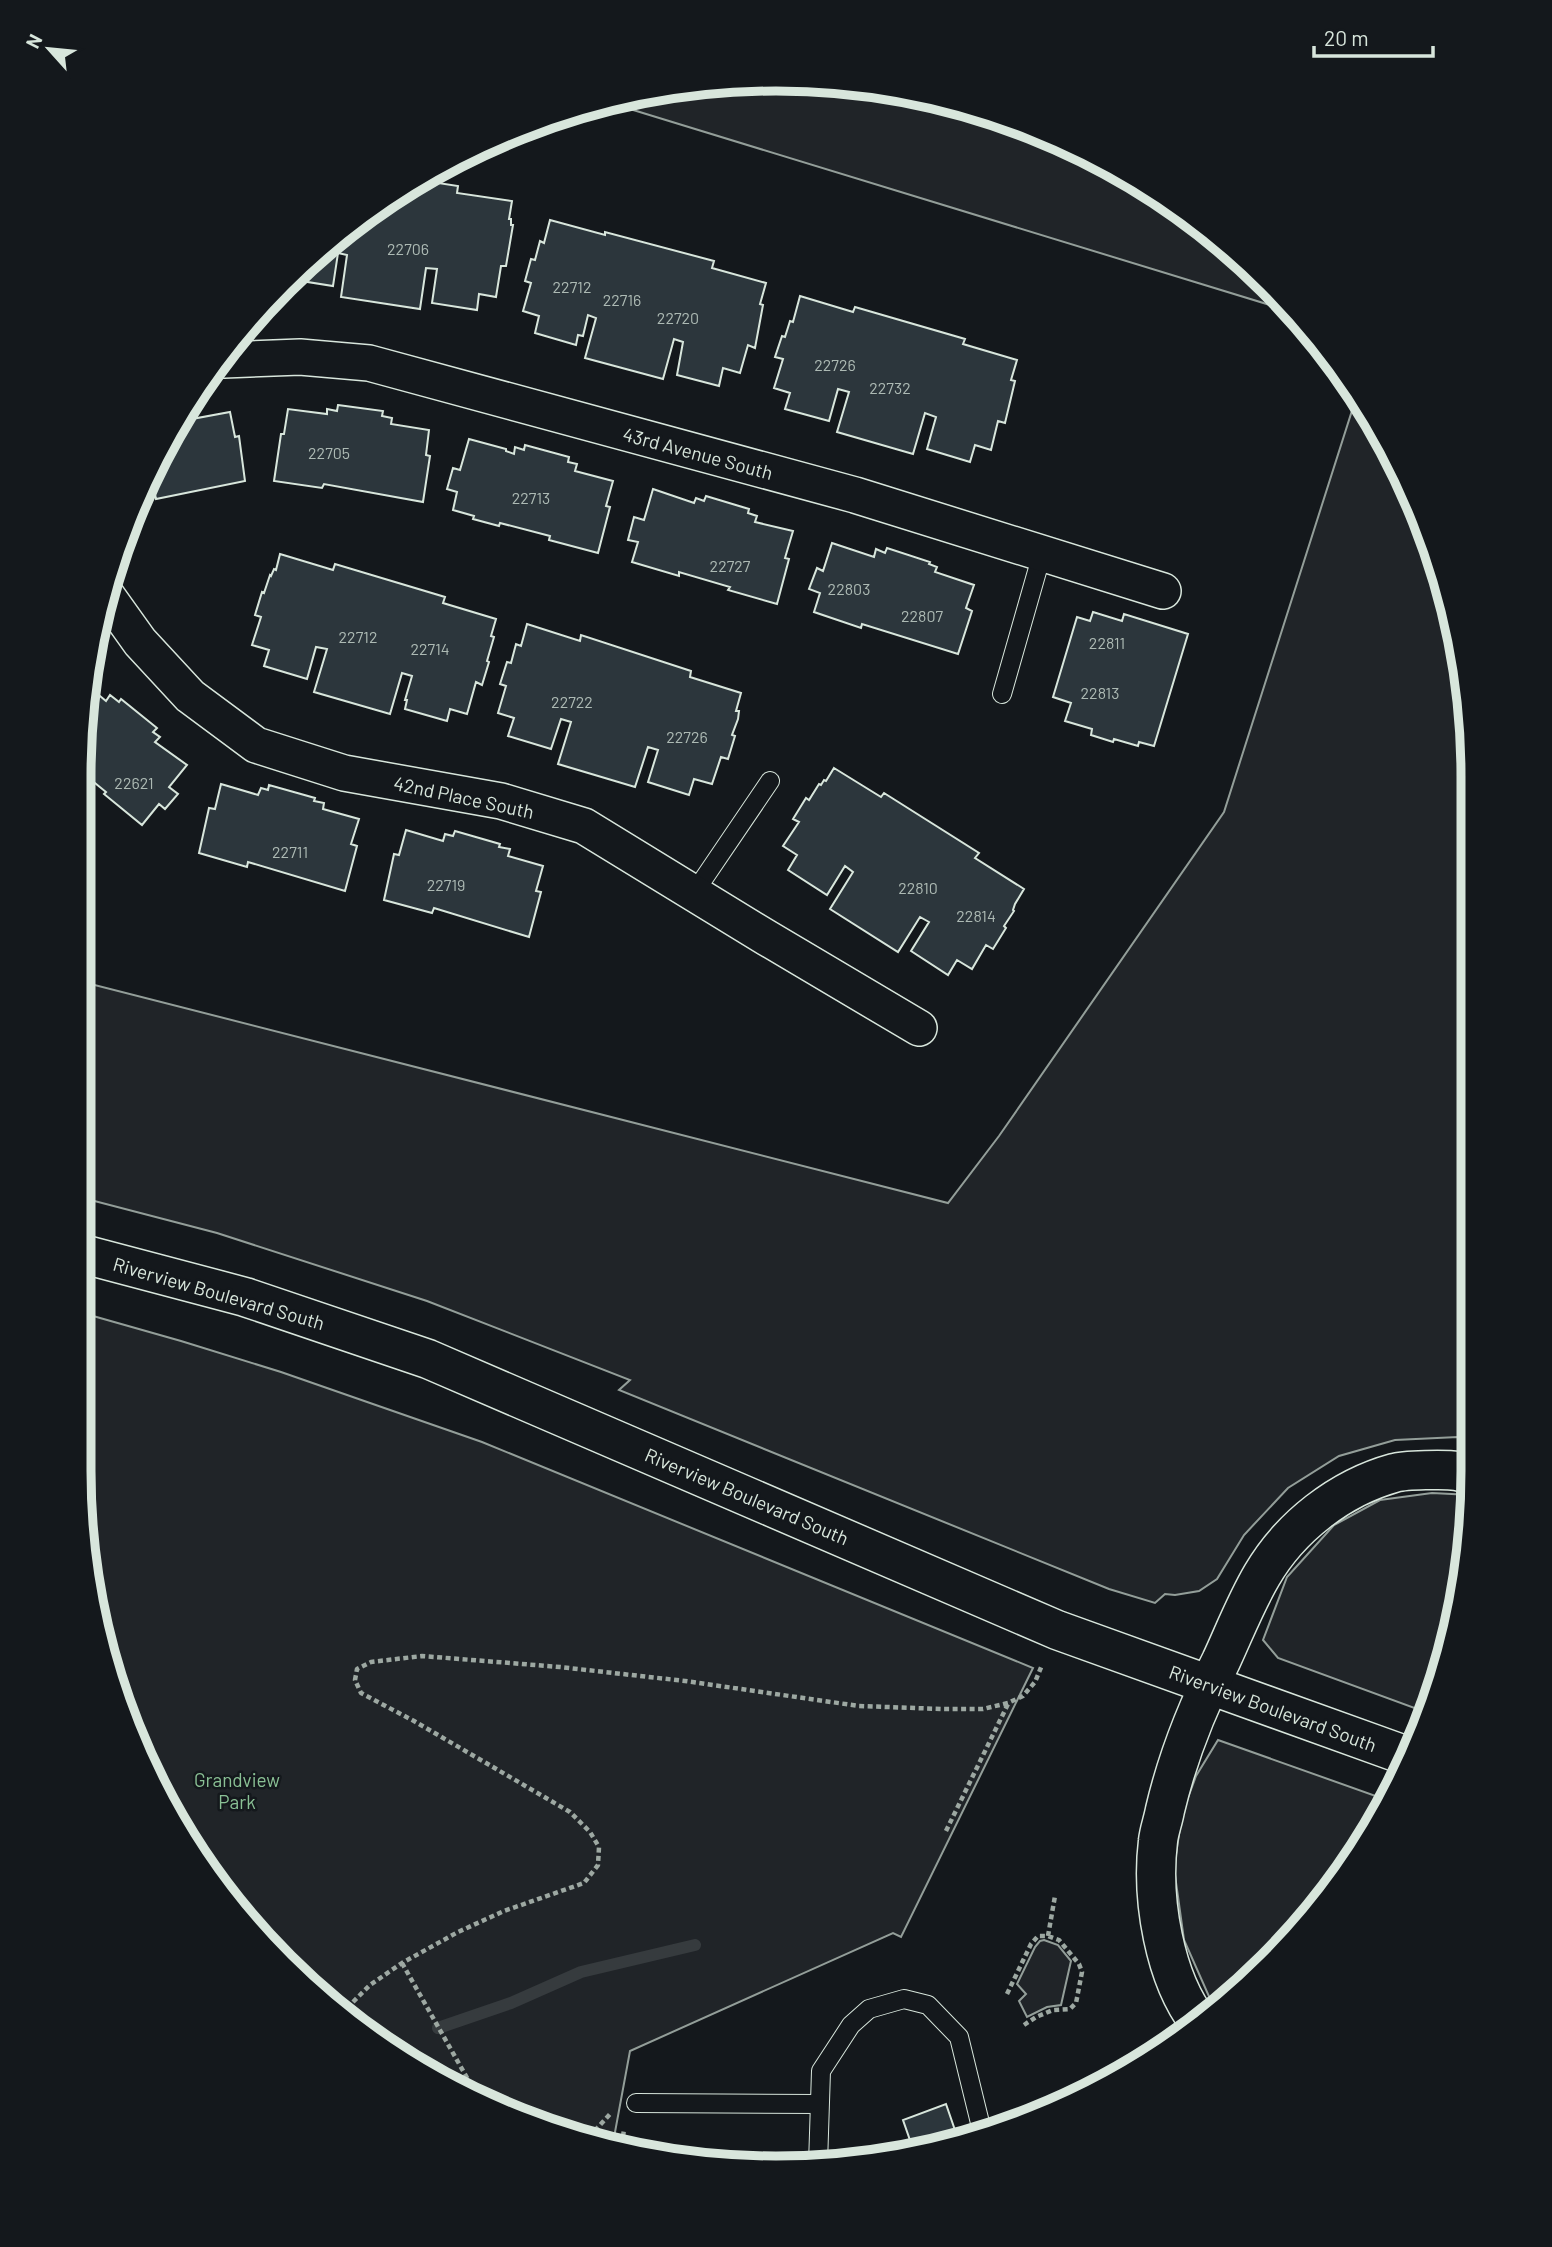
<svg xmlns="http://www.w3.org/2000/svg" width="1552" height="2247" viewBox="0 0 1552 2247" font-family="Barlow,sans-serif">
<style>
.green{fill:#202428;stroke:#939e99;stroke-width:2}
.lines{fill:none;stroke-linecap:round;stroke-linejoin:round}
.stream{stroke:#363b3e;stroke-width:12}
.building{fill:#2c363c;stroke:#d8e6dc;stroke-width:2}
.service-casing{stroke:#d8e6dc;stroke-width:20}
.minor-casing{stroke:#d8e6dc;stroke-width:38}
.tertiary-casing{stroke:#d8e6dc;stroke-width:41}
.secondary-casing{stroke:#d8e6dc;stroke-width:41}
.path{stroke:#9da8a2;stroke-width:4.5;stroke-dasharray:5 3.5;stroke-linecap:butt}
.service{stroke:#14181c;stroke-width:18}
.minor{stroke:#14181c;stroke-width:35}
.tertiary{stroke:#14181c;stroke-width:38}
.secondary{stroke:#14181c;stroke-width:38}
.labels{text-anchor:middle;dominant-baseline:central;stroke-width:5;stroke-linejoin:round;paint-order:stroke}
.number-label{font-size:16px;fill:#adbab4}
.street-label{font-size:19px;fill:#d8e6dc;stroke:#14181c}
.park-label{font-size:19px;fill:#8ac095;stroke:#14181c}
.rim{fill:none;stroke:#d8e6dc;stroke-width:9}
</style>
<rect width="100%" height="100%" fill="#14181c"/>
<!-- green -->
<path class="green" d="M776 79 912 92 1043 132 1164 196 1269 283 1296 313 607 102 640 92Z
M1357 395 1401 467 1460 640 1473 776V1440L1458 1437 1395 1440 1339 1456 1288 1488 1244 1535 1217 1579 1199 1591 1175 1595 1165 1594 1155 1603 1109 1589 619 1390 630 1380 427 1301 217 1233 79 1197V981L948 1203 999 1136 1224 812Z
M79 1312 181 1341 281 1372 482 1442 1033 1668 901 1937 893 1933 630 2051 613 2143 509 2115 389 2051 317 1995 196 1858 132 1738 103 1652 79 1471Z
M1432 1493 1471 1495 1460 1607 1428 1713 1278 1658 1263 1640 1287 1577 1334 1525 1380 1500Z
M1218 1740 1387 1800 1356 1859 1269 1964 1218 2009 1211 2001 1184 1940 1174 1868 1182 1814 1196 1776Z
M1044 1940 1058 1945 1071 1961 1061 2005 1047 2007 1027 2017 1019 2001 1026 1994 1017 1984 1035 1947 1040 1941Z"/>
<g class="lines">
<!-- stream -->
<path class="stream" d="M438 2028 511 2003 581 1972 695 1945"/>
</g>
<!-- building -->
<path class="building" d="M419 180 458 186 457 193 512 201 509 219H511V225H513L506 266H501L496 297 479 294 477 310 432 303 437 269 426 268 420 309 341 297 347 255 338 253 333 286 289 279 389 196Z
M550 220 605 235V232L714 261 712 268 766 283 760 304 763 305 755 348 748 345 740 373 723 368 719 386 677 375 683 342 674 339 663 379 585 358 596 318 588 315 583 336 578 335 576 345 535 333 539 316 523 311 531 283 525 281 531 259 535 260 540 241 544 243Z
M800 296 853 312 855 307 965 339 963 344 1017 360 1011 380 1015 381 1005 423 998 421 991 450 975 445 970 462 927 449 936 417 925 413 913 454 837 432 849 392 838 389 829 421 785 409 790 393 774 388 783 359 775 357 782 336 785 337 790 321 793 322Z
M338 405 383 411 382 416 392 418 391 424 429 430 426 455 430 456 423 502 324 484 322 488 274 481 281 434H284L288 409 327 414V409L337 411Z
M230 412 235 437 239 436 245 481 156 499 151 475 176 422Z
M469 439 506 449V451L514 454 515 447 524 450 525 445 569 457 568 462 577 464 575 471 613 481 606 506 610 507 598 553 549 540 550 536 500 523 499 526 473 519 474 516 453 510 457 492 447 489 453 468 460 470Z
M653 489 694 503 696 498 704 501 706 496 749 509 748 513 757 516 755 522 793 531 785 558 789 559 777 604 728 590 730 587 679 572V576L632 562 638 542 628 540 634 517 644 520Z
M832 543 874 557 876 549 885 553 887 548 930 562 929 564 937 567 935 572 974 585 966 608 972 611 958 654 862 624 861 628 814 612 820 593 809 589 817 568 823 571Z
M280 554 333 570 335 564 445 597 443 603 496 619 491 636 494 637 487 661 489 662 482 685 476 682 467 714 450 709 447 721 405 709 407 700H405L412 676 402 673 390 714 314 692 327 649 316 647 307 679 264 666 269 650 252 645 261 617 255 615 262 592 264 593 270 575 271 576 274 569 276 570Z
M1093 612 1122 621 1124 614 1188 634 1154 746 1139 742 1138 746 1114 739 1113 742 1091 735 1092 729 1065 721 1071 703 1053 697 1077 617 1090 621Z
M527 624 580 641 581 635 691 671 690 677 741 693 736 711H739L738 719 732 735 735 736 728 759 721 757 712 784 694 779 689 795 648 782 658 750 648 747 635 787 558 764 571 722 561 719 551 749 508 736 514 718 498 713 506 686 500 684 507 662 511 663 516 644 521 646Z
M88 686 106 701 110 695 119 702 121 699 157 728 153 732 160 737 155 742 187 765 169 787 178 794 165 809 159 804 142 825 104 794 106 792 79 770Z
M834 768 881 797 884 793 979 853 975 858 1024 889 1015 904 1013 910 1014 911 1004 926 1006 928 993 949 986 945 972 969 957 960 948 975 911 951 929 922 920 917 898 952 830 909 853 872 845 866 827 895 788 870 797 855 783 846 799 822 793 819 806 798 809 800 819 784 821 785 824 780 826 781Z
M221 784 258 795 261 788 268 790 269 785 315 798 314 801 324 803 323 809 359 819 351 844 357 846 345 891 248 862 247 867 199 853 209 808 215 809Z
M406 830 443 841 445 834 453 836 455 831 500 844 499 847 510 849 508 856 543 866 536 891 541 892 529 937 434 908 432 913 384 900 394 854 399 855Z
M1139 2057 1142 2061 1105 2084 1103 2082Z
M946 2104 958 2139 911 2155 908 2147 912 2146 903 2120Z"/>
<g class="lines">
<defs>
<path id="service" d="M1002 694 1042 554
M694 893 770 781
M636 2103 819 2104
M818 2164 821 2071 851 2025 869 2009 904 1999 928 2005 959 2037 982 2131"/>
<path id="minor" d="M224 360 300 357 369 363 855 495 1163 591
M105 593 140 642 190 696 256 745 344 773 501 801 584 826 767 938 919 1028"/>
<path id="tertiary" d="M79 1253 245 1297 428 1359 1057 1630 1410 1757"/>
<path id="secondary" d="M1200 2024C1164 1979 1151 1898 1158 1841 1159 1831 1163 1821 1165 1810 1177 1759 1197 1708 1221 1661 1234 1633 1246 1602 1262 1575 1290 1527 1340 1488 1394 1473 1404 1470 1446 1469 1457 1471 1463 1472 1468 1475 1473 1476"/>
</defs>
<!-- service casing -->
<use href="#service" class="service-casing"/>
<!-- minor casing -->
<use href="#minor" class="minor-casing"/>
<!-- tertiary casing -->
<use href="#tertiary" class="tertiary-casing"/>
<!-- secondary casing -->
<use href="#secondary" class="secondary-casing"/>
<!-- path -->
<path class="path" d="M946 1831 1008 1704
M1048 1936 1055 1896
M402 1963 479 2099
M1007 1994 1031 1944 1038 1936H1048L1059 1940 1079 1964 1082 1972 1076 2003 1070 2009 1053 2010 1036 2017 1024 2025
M341 2014 370 1985 402 1963 458 1932 504 1911 584 1883 598 1865 599 1847 590 1832 570 1812 414 1721 361 1693 355 1680 357 1669 371 1662 422 1656 560 1667 685 1681 859 1706 942 1709H983L1008 1703 1023 1696 1035 1682 1042 1665
M589 2137 611 2113
M622 2145 624 2129"/>
<!-- service -->
<use href="#service" class="service"/>
<!-- minor -->
<use href="#minor" class="minor"/>
<!-- tertiary -->
<use href="#tertiary" class="tertiary"/>
<!-- secondary -->
<use href="#secondary" class="secondary"/>
</g>
<g class="labels">
<!-- number labels -->
<g class="number-label">
<text x="408" y="248">22706</text>
<text x="572" y="286">22712</text>
<text x="622" y="299">22716</text>
<text x="678" y="317">22720</text>
<text x="835" y="364">22726</text>
<text x="890" y="387">22732</text>
<text x="329" y="452">22705</text>
<text x="531" y="497">22713</text>
<text x="730" y="565">22727</text>
<text x="849" y="588">22803</text>
<text x="922" y="615">22807</text>
<text x="358" y="636">22712</text>
<text x="1107" y="642">22811</text>
<text x="430" y="648">22714</text>
<text x="1100" y="692">22813</text>
<text x="572" y="701">22722</text>
<text x="687" y="736">22726</text>
<text x="134" y="782">22621</text>
<text x="290" y="851">22711</text>
<text x="446" y="884">22719</text>
<text x="918" y="887">22810</text>
<text x="976" y="915">22814</text>
</g>
<!-- street labels -->
<g class="street-label">
<text transform="translate(698 453) rotate(15)">43rd Avenue South</text>
<text transform="translate(464 797) rotate(12)">42nd Place South</text>
<text transform="translate(219 1293) rotate(16)">Riverview Boulevard South</text>
<text transform="translate(747 1496) rotate(23)">Riverview Boulevard South</text>
<text transform="translate(1273 1708) rotate(20)">Riverview Boulevard South</text>
</g>
<!-- park labels -->
<g class="park-label">
<text x="237" y="1779">Grandview<tspan x="237" dy="22">Park</tspan></text>
</g>
</g>
<!-- crop -->
<path d="M0 0H1552V2247H0ZM776 91H776A685 685 0 0 1 1461 776V1471A685 685 0 0 1 776 2156H776A685 685 0 0 1 91 1471V776A685 685 0 0 1 776 91Z" fill="#14181c" fill-rule="evenodd"/>
<path class="rim" d="M776 91H776A685 685 0 0 1 1461 776V1471A685 685 0 0 1 776 2156H776A685 685 0 0 1 91 1471V776A685 685 0 0 1 776 91Z"/>
<!-- north arrow -->
<g transform="translate(49 49) rotate(297)" stroke="#14181c" stroke-width="5" paint-order="stroke">
<path d="M0-5L12 26L0 18L-12 26Z" fill="#d8e6dc"/>
<text y="-10" font-size="19" font-weight="bold" text-anchor="middle" fill="#d8e6dc">N</text>
</g>
<!-- scale -->
<path d="M1314 46v10h119v-10" fill="none" stroke="#d8e6dc" stroke-width="3.5"/>
<text x="1324" y="46" font-size="21" fill="#d8e6dc" stroke="#14181c" stroke-width="5" paint-order="stroke">20 m</text>
</svg>
